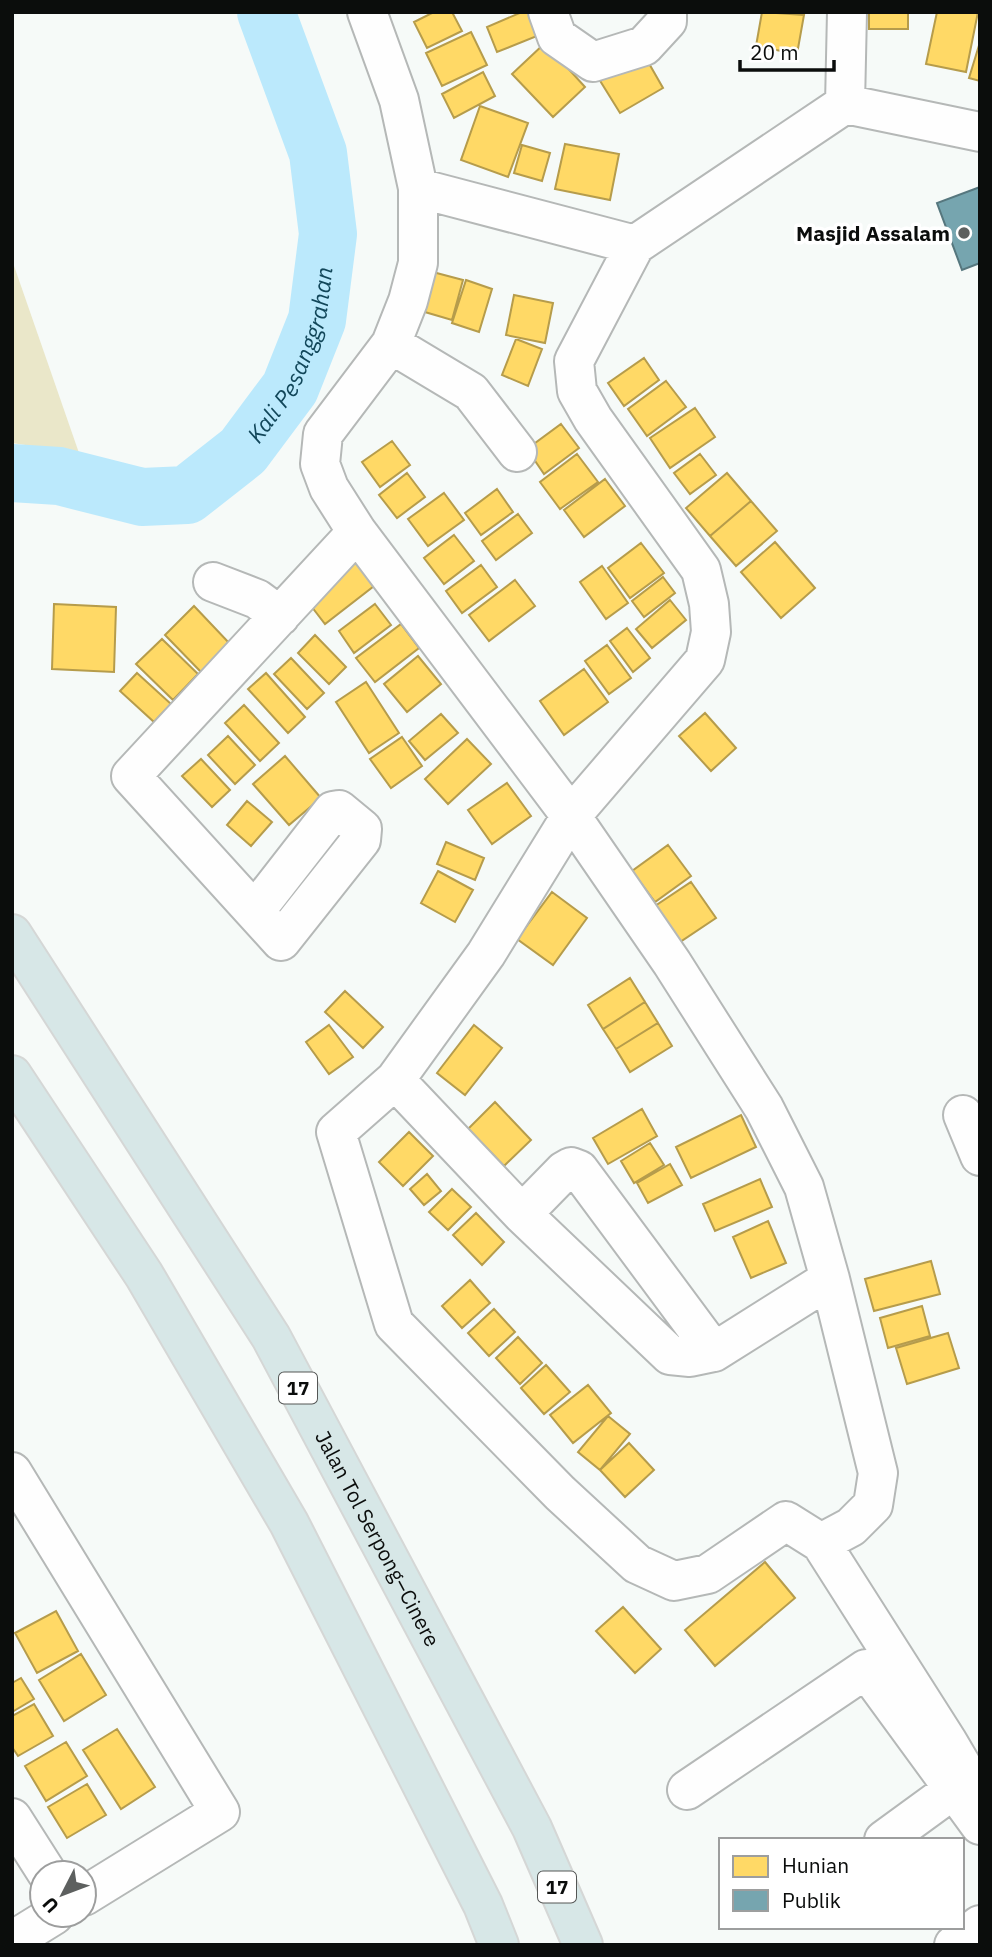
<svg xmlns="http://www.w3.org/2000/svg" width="992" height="1957" viewBox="0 0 992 1957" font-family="'IBM Plex Sans',sans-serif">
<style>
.green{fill:#eae7c9}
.homes{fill:#ffd966;stroke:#b69c4b;stroke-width:2}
.public{fill:#76a5af;stroke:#56777e;stroke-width:2}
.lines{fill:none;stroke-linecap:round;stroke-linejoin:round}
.river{stroke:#bbe9fc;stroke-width:58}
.minor-casing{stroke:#b5b8b7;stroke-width:42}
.highway-casing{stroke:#d5d7d6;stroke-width:42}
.minor{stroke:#fefefe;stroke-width:38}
.highway{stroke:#d7e7e7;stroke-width:38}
.poi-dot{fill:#5d605f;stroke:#fff;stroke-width:2.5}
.labels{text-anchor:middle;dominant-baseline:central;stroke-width:7;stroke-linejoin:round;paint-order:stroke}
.shield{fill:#fff;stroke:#545655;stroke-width:2}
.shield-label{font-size:19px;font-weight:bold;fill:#0b0d0c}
.poi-label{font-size:21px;font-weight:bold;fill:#0b0d0c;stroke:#fff;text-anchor:end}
.street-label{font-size:21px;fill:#0b0d0c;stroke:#fff}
.water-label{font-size:23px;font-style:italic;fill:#12475a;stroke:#fff}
</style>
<rect width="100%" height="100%" fill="#f6faf8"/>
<!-- green -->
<path class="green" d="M12 260 79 453 12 443Z"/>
<!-- homes -->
<path class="homes" d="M434 12H452L462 31 427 48 414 22Z
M522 12H534L542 34 497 52 487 27Z
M762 12 804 15 797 54 756 46Z
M869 12H908V29H869Z
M937 12H978L966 72 926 64Z
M471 32 487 65 442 86 426 53Z
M980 42V81L969 78Z
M545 43 585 87 553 117 512 74Z
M643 53 663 88 620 113 599 79Z
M483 72 495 96 454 118 442 94Z
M480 106 528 123 508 177 461 160Z
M565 144 619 154 610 200 555 189Z
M522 145 550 153 542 181 514 173Z
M429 271 463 280 452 320 418 310Z
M466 280 492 289 479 332 452 323Z
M514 295 553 303 545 343 506 335Z
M516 339 542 349 528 386 502 375Z
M644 358 659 380 624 406 608 383Z
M666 381 686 407 647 436 628 409Z
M695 408 715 437 670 468 650 438Z
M561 424 579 448 544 474 527 449Z
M392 441 410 465 380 487 362 462Z
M577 454 598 482 560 509 540 482Z
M700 454 716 475 690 494 674 473Z
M407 473 425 497 397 518 379 495Z
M727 473 751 501 710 536 686 508Z
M605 479 625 506 584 537 564 510Z
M497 489 513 512 481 535 465 513Z
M444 493 464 520 428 546 408 519Z
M751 501 777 531 736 566 710 536Z
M518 514 532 533 496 560 482 541Z
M454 535 474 561 444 584 424 558Z
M775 542 815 588 781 618 741 572Z
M641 543 664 573 630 598 608 568Z
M354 560 374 586 325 624 305 598Z
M481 565 497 587 462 613 446 591Z
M602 566 628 603 606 619 580 582Z
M663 577 675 593 644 617 632 601Z
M515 580 535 606 489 641 469 615Z
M670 600 686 620 652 648 636 629Z
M54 604 116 607 114 672 52 669Z
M375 604 391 625 354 653 339 631Z
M194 606 231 645 202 673 165 635Z
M401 624 419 648 375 682 356 658Z
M627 628 650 658 633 672 610 641Z
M315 635 346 667 329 684 298 653Z
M162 639 198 674 173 700 136 664Z
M607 645 631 678 609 694 585 661Z
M418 656 441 684 407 712 384 684Z
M291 658 324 693 307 709 274 674Z
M584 669 608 702 564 735 540 701Z
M137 673 171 704 154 722 120 691Z
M266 673 305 717 288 733 248 689Z
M366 682 399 733 369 753 336 702Z
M244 705 279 743 260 761 225 723Z
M705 713 736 748 711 771 679 736Z
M441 714 458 733 425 760 409 741Z
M228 736 255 765 235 784 208 755Z
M402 737 422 766 391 788 370 759Z
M467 739 491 764 448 804 425 779Z
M285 756 321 798 289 825 253 784Z
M201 759 230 790 212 807 182 776Z
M507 783 531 816 492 844 468 810Z
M247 801 272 822 251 846 227 825Z
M446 842 484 858 475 880 437 864Z
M668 845 691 876 655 902 632 871Z
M438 871 473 890 455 922 421 903Z
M691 882 716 918 680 942 655 906Z
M552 892 587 918 553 965 517 939Z
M630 978 645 1002 603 1029 588 1005Z
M345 991 383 1027 363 1048 325 1012Z
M645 1002 658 1023 616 1049 603 1029Z
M658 1023 672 1046 630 1072 616 1049Z
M329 1025 353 1057 329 1074 306 1042Z
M474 1025 502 1048 465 1095 437 1073Z
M495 1102 531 1140 504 1166 468 1129Z
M642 1109 657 1136 608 1164 593 1138Z
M741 1115 756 1147 691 1178 676 1147Z
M409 1132 433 1156 403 1186 379 1162Z
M650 1143 664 1165 634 1183 621 1161Z
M670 1164 682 1185 648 1203 637 1183Z
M427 1174 441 1191 424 1205 410 1189Z
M760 1179 772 1207 715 1231 703 1204Z
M452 1189 471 1207 448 1230 429 1212Z
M476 1213 504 1242 482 1265 453 1235Z
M768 1221 786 1263 751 1278 733 1237Z
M931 1261 940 1294 874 1311 865 1279Z
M470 1280 490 1303 462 1328 442 1306Z
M922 1306 930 1336 888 1348 880 1318Z
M494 1309 515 1332 489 1356 468 1333Z
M948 1333 959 1368 907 1384 896 1348Z
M518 1337 542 1363 520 1384 496 1358Z
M546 1365 570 1392 544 1414 521 1388Z
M588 1385 611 1413 573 1443 550 1415Z
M608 1416 630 1434 600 1470 578 1452Z
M629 1443 654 1470 625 1497 600 1470Z
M765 1562 795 1598 715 1666 685 1630Z
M623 1607 661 1649 635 1673 596 1631Z
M56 1611 78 1651 37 1673 15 1633Z
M81 1654 106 1695 64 1721 39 1680Z
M21 1678 34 1699 12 1712V1683Z
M34 1704 53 1736 18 1756 12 1747V1716Z
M117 1729 155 1787 121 1809 83 1750Z
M66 1742 87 1776 46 1801 25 1766Z
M87 1784 106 1815 67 1838 48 1807Z"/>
<!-- public -->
<path class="public" d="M980 187V263L962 270 937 203Z"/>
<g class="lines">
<!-- river -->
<path class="river" id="s1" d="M12 473 59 476 142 497 187 495 243 451 290 388 317 320 328 234 318 153 266 12"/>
<defs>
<path id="minor" d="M367 12 399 100 418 188V263L408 301 391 344 323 434 320 464 329 488 357 532 571 816 672 963 764 1108 804 1187 830 1279 878 1473 873 1505 851 1527 821 1543
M548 12 557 37 593 62 644 46 667 21V12
M845 104 847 12
M980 132 845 104 635 245 574 361 577 391 593 419 701 570 709 604 711 632 705 660 571 816 486 954 395 1080 336 1132 394 1324 560 1493 637 1564 674 1581 708 1574 786 1521 821 1543 947 1741 980 1797
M418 188 635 245
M391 344 471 392 517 452
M213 582 257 599 280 616
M255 911 333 811 339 810 362 829 361 840 281 941 131 776 357 532
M395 1080 522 1214 670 1355 690 1357 714 1352 830 1279
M963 1115 980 1156
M522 1214 564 1171 571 1167 579 1170 714 1352
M12 1472 220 1812 84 1896
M687 1790 866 1669 980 1825
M12 1818 47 1873
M884 1840 954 1789
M12 1941 54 1915
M954 1945 980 1925"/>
<g id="highway">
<path id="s2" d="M12 934 271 1337 532 1828 583 1945"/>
<path d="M12 1075 144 1275 289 1523 483 1905 499 1945"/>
</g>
</defs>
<!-- minor casing -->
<use href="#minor" class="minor-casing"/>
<!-- highway casing -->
<use href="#highway" class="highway-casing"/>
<!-- minor -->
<use href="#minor" class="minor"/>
<!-- highway -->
<use href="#highway" class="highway"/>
</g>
<!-- markers -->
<circle class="poi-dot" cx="964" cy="233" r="7"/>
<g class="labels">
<!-- shield labels -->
<g class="shield">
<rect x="279" y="1372.5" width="38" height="31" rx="5"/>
<rect x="538" y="1871.5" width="38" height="31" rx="5"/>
</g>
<g class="shield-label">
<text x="298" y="1388">17</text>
<text x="557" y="1887">17</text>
</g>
<!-- poi labels -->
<g class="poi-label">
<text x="950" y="233">Masjid Assalam</text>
</g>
<!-- street labels -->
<g class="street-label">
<text stroke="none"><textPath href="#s2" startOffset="707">Jalan Tol Serpong–Cinere</textPath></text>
</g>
<!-- water labels -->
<g class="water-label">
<text stroke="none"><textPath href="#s1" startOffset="359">Kali Pesanggrahan</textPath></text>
</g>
</g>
<!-- border -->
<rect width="992" height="1957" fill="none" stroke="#0b0d0c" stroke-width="28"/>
<!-- legend -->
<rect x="719" y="1838" width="245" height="91" fill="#ffffff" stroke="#9d9e9e" stroke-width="2"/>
<rect x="733" y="1856" width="35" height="21" fill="#ffd966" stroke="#9d9e9e" stroke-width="2"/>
<text x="782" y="1873" font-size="21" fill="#0b0d0c">Hunian</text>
<rect x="733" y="1890" width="35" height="21" fill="#76a5af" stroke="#9d9e9e" stroke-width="2"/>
<text x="782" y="1908" font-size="21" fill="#0b0d0c">Publik</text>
<!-- north arrow -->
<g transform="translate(63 1894) rotate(228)"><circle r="33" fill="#ffffff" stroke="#9d9e9e" stroke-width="2"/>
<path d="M0-5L12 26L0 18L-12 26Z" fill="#5d605f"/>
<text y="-10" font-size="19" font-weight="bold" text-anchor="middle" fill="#0b0d0c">U</text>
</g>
<!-- scale -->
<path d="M740 60v10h94v-10" fill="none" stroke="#0b0d0c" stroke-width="3.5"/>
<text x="750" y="60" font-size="21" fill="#0b0d0c" stroke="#ffffff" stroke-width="5" paint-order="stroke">20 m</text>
</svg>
